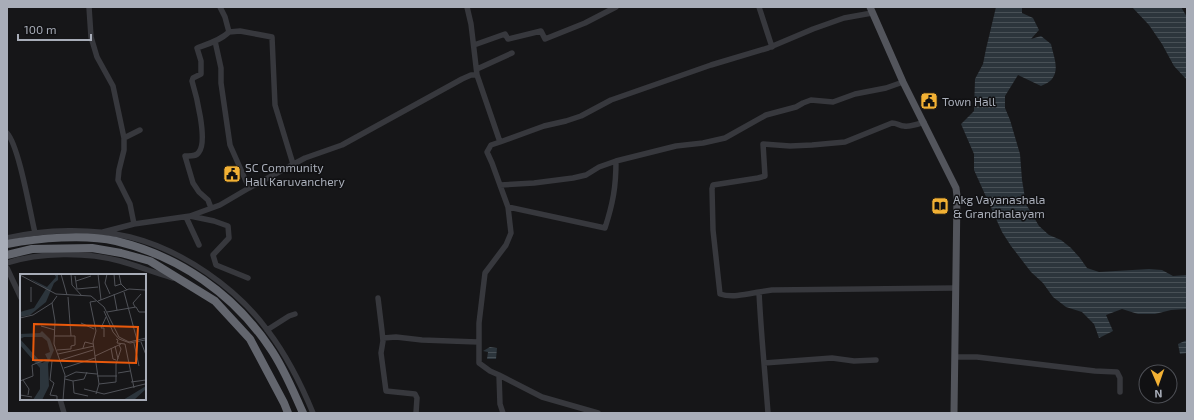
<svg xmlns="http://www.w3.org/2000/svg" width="1194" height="420" viewBox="0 0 1194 420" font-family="'Exo 2',sans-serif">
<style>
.water{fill:url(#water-rules)}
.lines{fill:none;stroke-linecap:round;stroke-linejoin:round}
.minor{stroke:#37383d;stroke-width:5.5}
.major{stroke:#53555c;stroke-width:7}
.highway{stroke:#63666e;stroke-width:8}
.labels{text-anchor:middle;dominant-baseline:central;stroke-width:3;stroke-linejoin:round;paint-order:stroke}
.poi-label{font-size:12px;fill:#a8adb8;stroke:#111113;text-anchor:start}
.inset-road{fill:none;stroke:#505258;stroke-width:1}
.view{fill:#e8590c;fill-opacity:0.15;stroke:#e8590c;stroke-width:2}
.inset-edge{fill:none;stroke:#a8adb8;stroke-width:2}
</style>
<defs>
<pattern id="water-rules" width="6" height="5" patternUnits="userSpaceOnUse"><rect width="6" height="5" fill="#2c353c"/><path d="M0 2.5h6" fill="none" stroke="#485056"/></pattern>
</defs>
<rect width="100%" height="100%" fill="#161618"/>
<!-- water -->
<path class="water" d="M996 7H1022V13L1033 18 1039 30 1031 39 1041 36 1051 44C1053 55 1060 69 1052 79 1050 82 1045 84 1041 86L1018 75 1005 96V108L1010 120 1020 154 1022 180 1026 204 1039 226 1049 235 1061 240 1071 248 1080 258 1087 268 1099 272 1149 269 1162 270 1173 276 1187 275V309L1171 310 1155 314H1138L1122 309 1106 315 1113 331 1099 338 1094 324 1082 312 1066 307 1053 297 1043 283 1031 272 1011 246 1002 232 974 170V154L961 124 974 111 975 79 983 64 986 49Z
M1132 7H1181L1187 17V80L1174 66 1162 44 1149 25Z
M1187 340V353L1180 354 1178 344Z
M490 347 497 348 496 359H487L488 352 483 351Z"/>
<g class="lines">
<!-- minor -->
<path class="minor" d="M89 7 91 37 97 57 113 86 124 138V150L119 170 118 180 130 204 134 224
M467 7 471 24 477 75 500 142 491 145 487 152 492 163 508 207 511 233 506 245 485 273 479 323V363L490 371 499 375 500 404 503 413
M759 7 772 47
M229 32 240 31 272 37 275 105 293 164
M215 41 221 68V83L230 145 249 188
M474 45 505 34 508 39 541 31 545 39 585 23 616 7
M477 69 512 53
M7 133C19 146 30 212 35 233
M124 138 140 130
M500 142 544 126 566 121 581 116 611 100 711 65 768 48 813 29 844 18 872 13
M500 185 534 183 573 178 586 175 599 167 616 161 676 146 703 143 725 138 766 115 796 107 803 103 811 100 833 102 855 94 886 88 903 82
M508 207 605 228C613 203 616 187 616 161
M211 208 208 200 199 192 193 183 185 156C190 156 196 157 199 152 208 141 196 94 192 81L193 78 201 74V61L197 48C208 44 221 40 229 32L225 17 220 7
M190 216 220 205 249 188 305 158 342 145 462 79 471 75H477
M186 217 199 245
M103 232 134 224 190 216 214 221 228 226 229 238 213 255 216 265 248 278
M7 238C46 229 91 228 130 237 182 250 237 288 268 331 287 356 301 384 313 413
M7 263C40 252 87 252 120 261 138 266 155 273 173 278
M7 268 21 298
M759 292C748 294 732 298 720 294L713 230 712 189 713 185 758 178 765 176 763 144 790 146 812 145 845 142 892 123C897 123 900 126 904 126 910 127 918 124 924 122
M378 298 382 331 383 341 381 353 386 391 415 394 417 398 416 413
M267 330 289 316 295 314
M383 338 396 337 422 340 478 342
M955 357H977L1095 371 1117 372 1120 378V392
M764 363 832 358 854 361 876 360
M499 375 542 397 598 413
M60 399 64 413
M768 413C765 373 761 333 759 292L772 290 955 288"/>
<!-- major -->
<path class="major" d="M870 7 903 82 956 188 957 196 954 413"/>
<!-- highway -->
<path class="highway" d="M7 244C39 238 84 234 116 241 179 256 234 294 270 348 284 368 293 391 303 413
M7 255 32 249 92 248 121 253 150 261 215 301 250 339 284 403 288 413"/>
</g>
<!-- icons -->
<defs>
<symbol id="civic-square" viewBox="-11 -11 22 22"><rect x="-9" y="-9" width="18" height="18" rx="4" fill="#f2b134" stroke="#111113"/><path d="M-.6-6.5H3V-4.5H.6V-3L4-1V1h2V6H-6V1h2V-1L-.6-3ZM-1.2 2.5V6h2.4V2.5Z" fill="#111"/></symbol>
<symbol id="library-square" viewBox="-11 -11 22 22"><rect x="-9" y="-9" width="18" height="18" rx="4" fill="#f2b134" stroke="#111113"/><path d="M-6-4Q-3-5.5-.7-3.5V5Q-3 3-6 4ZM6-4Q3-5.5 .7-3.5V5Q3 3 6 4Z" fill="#111"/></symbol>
</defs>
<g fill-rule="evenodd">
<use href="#civic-square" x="919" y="91" width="20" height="20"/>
<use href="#civic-square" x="222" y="164" width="20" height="20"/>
<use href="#library-square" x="930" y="196" width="20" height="20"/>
</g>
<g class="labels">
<!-- poi labels -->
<g class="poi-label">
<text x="942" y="101">Town Hall</text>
<text x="245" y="167">SC Community<tspan x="245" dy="14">Hall Karuvanchery</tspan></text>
<text x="953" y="199">Akg Vayanashala<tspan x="953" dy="14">&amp; Grandhalayam</tspan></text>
</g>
</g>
<!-- overview -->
<g transform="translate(20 274)">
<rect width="126" height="126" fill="#161618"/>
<path d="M34 0H38V6L34 9 26 28 10 41 0 43V38L14 34 26 15 9 4 27 13 36 3ZM22 57 30 65 34 76 28 90 29 112 22 126H13L20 115V94L0 71V60L20 59ZM4 63H22L27 67 30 78 25 80 28 86 22 89 19 86 0 65ZM126 112V115L114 126H103Z" fill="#2c353c" fill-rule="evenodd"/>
<path class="inset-road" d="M41 0 47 21M51 0 52 11 62 22M78 0 81 26M87 0 85 9 90 20M94 0 95 12 101 10M99 0 101 10 107 16M0 1 36 20 71 22 84 33 99 63 109 68 126 64M55 2 57 15M56 7 71 2M11 13V28M57 15 78 13M104 18 117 66M94 20 97 36M37 22 32 29 35 47 34 70 45 101 43 126M76 27 70 28 76 57 73 68 79 110 76 120M78 27 109 15 125 16M115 33 113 29 121 20M84 37 93 58 99 65 110 69 125 66M87 38 116 33 119 38H126M0 44 13 41 32 29M61 49 74 55M21 52 35 56M35 62H51L48 23M84 63V54H81L86 43M96 65 98 66 97 69 105 70M121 68 126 81M114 69 119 92M105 70 114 114M95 72 98 85M63 74 65 68 73 70M91 74 93 85 96 86M37 76 51 75V72L55 71V62H51M38 80 74 72M75 82 101 70M41 86 73 76M32 87 30 106 34 109 30 121 37 122V126M44 94 75 84M98 99 110 97M77 102H97M45 103 56 98 77 100M45 105 53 107 54 119 68 122M3 106 9 115 8 121M0 107 13 102 12 91 25 86 41 87M53 107 64 105 67 98M111 108 126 106M79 110 96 108V90L101 75 99 71M64 115 84 120 125 110M0 121 12 123"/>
<path class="view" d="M14 50 118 53 116 89 13 86Z"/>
<rect width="126" height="126" class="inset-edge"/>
</g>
<!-- border -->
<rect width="1194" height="420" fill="none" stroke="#a8adb8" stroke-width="16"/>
<!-- north arrow -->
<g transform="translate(1158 384) rotate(178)"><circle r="19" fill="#111113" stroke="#4d4f55"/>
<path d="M0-3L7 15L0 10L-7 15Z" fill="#f2b134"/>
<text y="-6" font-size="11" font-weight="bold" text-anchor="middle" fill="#a8adb8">N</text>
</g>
<!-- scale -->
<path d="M18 34v6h73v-6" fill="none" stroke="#a8adb8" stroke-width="2"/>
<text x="24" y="34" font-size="12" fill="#a8adb8" stroke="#111113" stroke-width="3" paint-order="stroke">100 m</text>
</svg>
